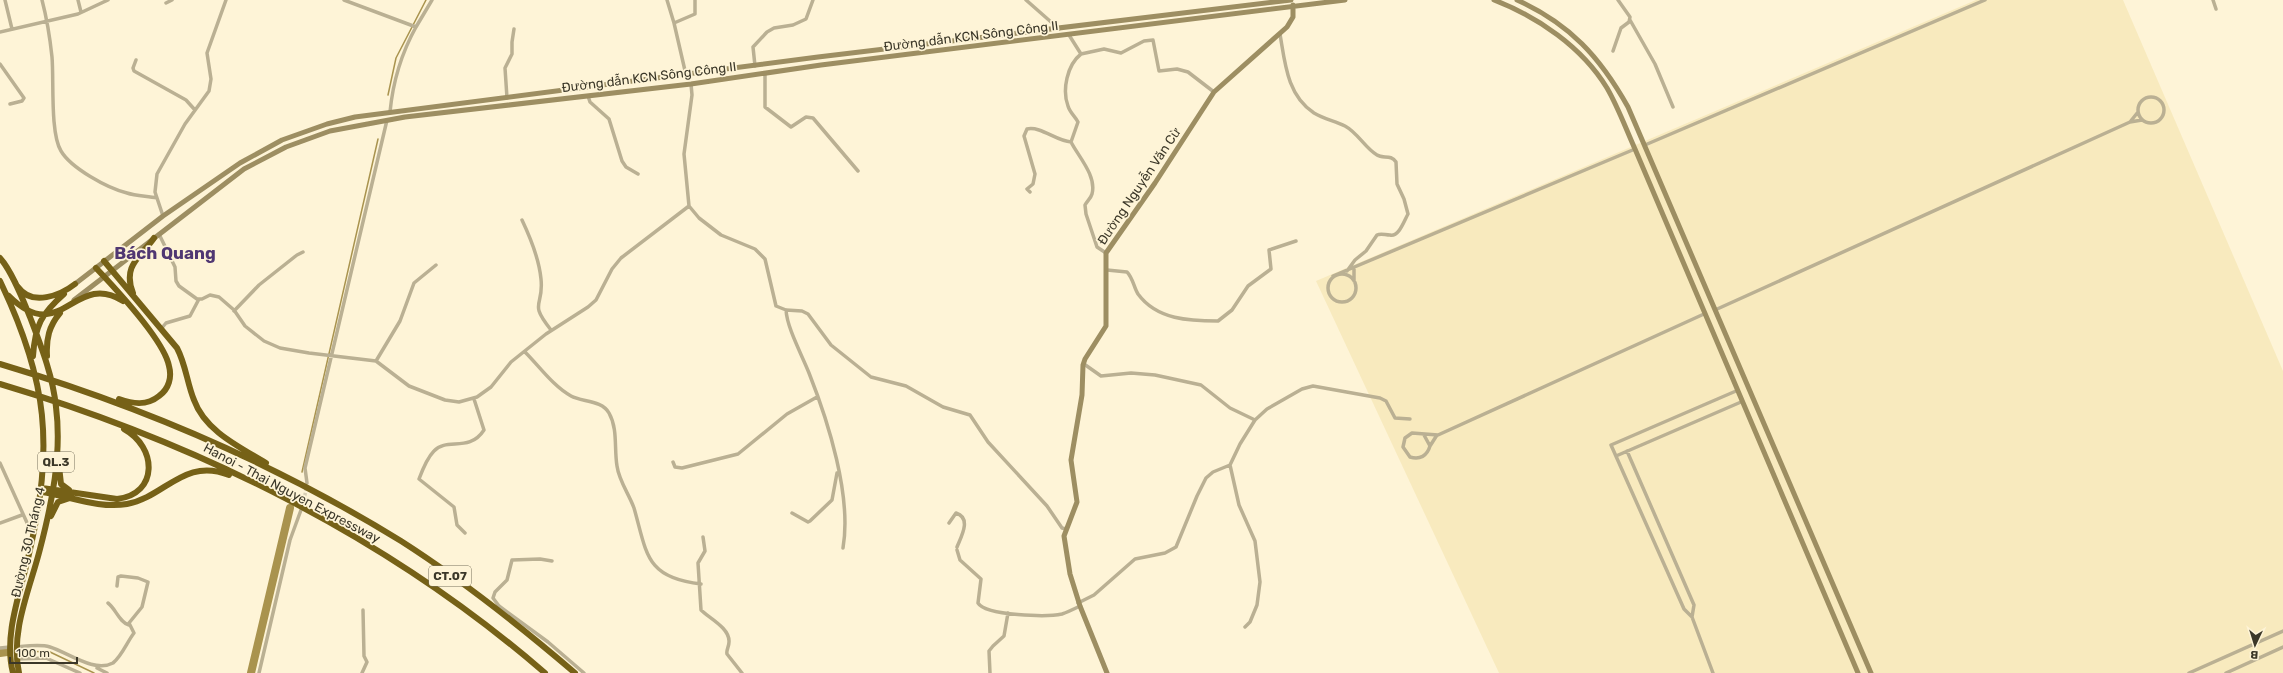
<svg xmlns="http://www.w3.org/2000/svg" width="2283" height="673" viewBox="0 0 2283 673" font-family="Rubik,sans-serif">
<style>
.built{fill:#f8eabe}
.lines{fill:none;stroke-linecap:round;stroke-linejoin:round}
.stream{stroke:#a9934e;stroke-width:1.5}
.river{stroke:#a9934e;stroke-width:8}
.street-tunnel{stroke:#d7ceb4;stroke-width:3.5;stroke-dasharray:3.5 2;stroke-linecap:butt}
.street{stroke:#bab093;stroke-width:3.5}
.secondary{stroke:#9d8e62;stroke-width:5}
.highway{stroke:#766117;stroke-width:6}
.labels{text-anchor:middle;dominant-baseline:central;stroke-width:3.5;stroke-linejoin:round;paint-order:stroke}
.shield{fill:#fef4d7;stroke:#76705c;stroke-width:1}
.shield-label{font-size:12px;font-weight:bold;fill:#3b3728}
.street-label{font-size:13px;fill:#3b3728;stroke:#fef4d7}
.district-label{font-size:17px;font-weight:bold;fill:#503772;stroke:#fef4d7}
</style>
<rect width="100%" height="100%" fill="#fef4d7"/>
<!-- built -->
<path class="built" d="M1976 0H2123L2283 371V673H1499L1316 281Z"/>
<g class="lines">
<!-- stream -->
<path class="stream" d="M388 95 396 58 426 0
M302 472 378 139
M20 651 50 652 94 673"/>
<!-- river -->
<path class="river" d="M0 653 7 652
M251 673 290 508"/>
<!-- street-tunnel -->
<path class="street-tunnel" d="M302 507 307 486"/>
<!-- street -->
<path class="street" d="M5 0 12 29
M42 0C47 19 50 38 52 57 54 80 50 133 61 151 71 168 107 188 127 193 136 196 147 196 157 198
M78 0 81 12
M344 0 416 27C401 54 393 81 390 112
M667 0 674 23 686 75
M1026 0 1059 29
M2213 0 2216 9
M166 3 172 0
M1630 20 1655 64 1673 107
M674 23 695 14V0
M416 27 432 0
M0 32 78 14 108 0
M1280 34C1285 63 1287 95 1314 113 1324 119 1335 121 1345 126 1358 133 1365 148 1377 155 1383 159 1391 154 1396 162L1397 184 1404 199 1408 214C1404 221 1399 237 1390 235 1385 235 1381 233 1377 235L1366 251 1355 260 1347 271
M1069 35 1081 54C1067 65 1062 90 1068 106 1070 113 1075 116 1078 122L1071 142C1078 156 1097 176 1092 194 1091 198 1087 201 1085 205L1086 214 1097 247 1106 253
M1613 51 1621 28 1629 22 1630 17 1618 0
M1081 54 1104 49 1121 53 1144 41 1153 40 1159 71 1177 69 1188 72 1214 92
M136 60 133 68 134 71 186 100 195 110
M0 64 24 98 22 101 10 104
M755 66 753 47 767 32 774 28 793 25 806 19 813 0
M765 73V107L791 127 806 117 813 118 858 171
M691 84 692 95 684 154 689 206 699 218 721 235 755 249 765 259 776 306 786 310 802 311 808 314 831 345 871 377 906 386 943 407 970 415 988 442 1047 506 1062 528 1066 529
M588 96 590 102 609 119 622 161 626 167 638 174
M2138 110a13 13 0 1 1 26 0a13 13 0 1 1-26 0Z
M507 98 505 68 512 54V42L514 29
M2130 122 2138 112
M1645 145 1985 0
M1030 192 1027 189 1033 184 1035 174 1024 136 1027 129C1041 126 1056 141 1071 142
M163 216 155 192 157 174 185 124 209 91 211 79 207 53 226 0
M522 220C531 239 539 258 541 279 544 308 528 301 551 330
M159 234 175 267 176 281 179 286 197 299H202L210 295 219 297 234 310 245 326 264 341 280 348 309 353 376 361 409 386 445 400 459 402 477 397 491 387 511 362 546 334 588 307 596 300 612 269 621 258 689 206
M1354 269V281
M1107 270 1127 272C1133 278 1134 288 1138 294 1157 320 1190 321 1218 321L1232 310 1248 286 1271 269 1269 250 1296 241
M1328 288a14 14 0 1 1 28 0a14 14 0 1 1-28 0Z
M1333 276 1635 149
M786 310C787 328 802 355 809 373 828 421 852 496 843 548
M1715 310 2130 122 2142 120
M234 311 259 285 297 255 303 252
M161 329 166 323 190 316 199 299
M525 352C539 366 553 386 571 396 582 402 602 400 609 413 618 429 614 448 617 466 619 481 629 494 634 508 647 553 645 578 701 584
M376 361 400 321 414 283 436 265
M1084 364 1101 376 1131 373 1155 375 1201 385 1230 408 1255 420
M1424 435 1430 446C1427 456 1420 460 1410 457L1403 447 1405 438 1412 433 1438 435 1704 314
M1430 446 1437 435
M1627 451 1694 605 1692 617
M1616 456 1741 402
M673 462 675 467 682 468 738 454 787 414 817 397
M0 463 33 536
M1230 465 1239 505 1255 541 1260 582 1257 605 1250 622 1245 627
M307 483 305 468 387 120
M792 513 808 522 810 521 832 500 837 473
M0 523 22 515
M949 523 956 513C972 518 961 537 957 547
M465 533 457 525 454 507 419 479C422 471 428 457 434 451 447 437 469 453 484 430L474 399
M703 537 705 551 698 563 701 610C709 618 730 628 729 642 729 647 726 650 727 654L742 673
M957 550 960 560 981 579 978 603C986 616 1048 617 1062 614 1068 612 1074 609 1080 606
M552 561 540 559 512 560 507 580 495 592 493 598 499 606 548 642 584 673
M108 603C116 609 119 622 129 625
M1078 603 1094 595 1135 559 1165 553 1176 547 1197 496 1206 478 1213 472 1230 465 1240 444 1255 420 1267 409 1302 389 1313 386 1380 398 1386 401 1395 418 1410 419
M17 647C27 646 40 644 50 647 69 653 94 673 113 663 122 656 127 642 134 633L129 623 142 607 148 582 138 578 121 576 118 577 117 586
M0 648 10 647
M16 659 46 658 80 673
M97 668 107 673
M259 673 290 540 301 510
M362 673 367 662 364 656 363 610
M990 673 989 651 993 646 1004 636 1008 613
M1713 673 1692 617 1684 609 1611 445 1736 391
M2189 673 2283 631
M2226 673 2283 647"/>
<!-- secondary -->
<path class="secondary" d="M1494 0C1538 17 1582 47 1607 88 1618 107 1626 129 1635 149L1858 673
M1517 0C1570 24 1600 57 1628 107L1871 673
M75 284 163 216 240 163 282 140 327 124 355 117 818 57 1291 0
M74 300 244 169 286 147 330 131 405 117 691 84 821 65 1345 0
M1107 673 1080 606 1070 574 1064 536 1077 502 1071 460 1082 395 1083 365 1085 359 1106 326V253L1155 183 1214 92 1287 27 1293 17V5"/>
<!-- highway -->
<path class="highway" d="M0 258C12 271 23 300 30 317 41 346 53 376 56 407 62 454 52 503 40 549 30 589 10 631 19 673
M104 261 177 348C186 365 187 383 194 400 205 431 240 447 266 463
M96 268C115 288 164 340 169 366 172 377 169 389 159 396 147 406 133 404 119 399
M0 281C48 381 54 446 29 554 21 591 3 635 13 673
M18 287C32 307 61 295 75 284
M133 293C122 265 141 257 154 238
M9 296C61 348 74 270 123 301
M33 356C35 326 41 314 64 294
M47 356C46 339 49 326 60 313
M0 364C141 406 276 464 401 541 462 580 520 626 575 673
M0 384C198 443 388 537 545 673
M59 466 61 484 69 490
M42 488 117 499C159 494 157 447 124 429
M42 492C69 496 99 509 127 504 165 497 184 457 229 475
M51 516 58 502 70 498"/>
</g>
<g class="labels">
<!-- shield labels -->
<g class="shield">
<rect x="38" y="452" width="36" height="20" rx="3"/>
<rect x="429" y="566" width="42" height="20" rx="3"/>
</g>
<g class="shield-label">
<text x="56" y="462">QL.3</text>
<text x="450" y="576">CT.07</text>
</g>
<!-- street labels -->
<g class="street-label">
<text transform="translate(971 36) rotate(-7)">Đường dẫn KCN Sông Công II</text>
<text transform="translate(649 77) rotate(-7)">Đường dẫn KCN Sông Công II</text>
<text transform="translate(1139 186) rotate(-56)">Đường Nguyễn Văn Cừ</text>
<text transform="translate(292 493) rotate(28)">Hanoi - Thai Nguyen Expressway</text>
<text transform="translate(28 542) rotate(-77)">Đường 30 Tháng 4</text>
</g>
<!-- district labels -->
<g class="district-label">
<text x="165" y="253">Bách Quang</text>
</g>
</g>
<!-- north arrow -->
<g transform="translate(2255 645) rotate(184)" stroke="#fef4d7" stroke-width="3" paint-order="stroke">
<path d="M0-3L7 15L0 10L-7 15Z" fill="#3b3728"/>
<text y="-6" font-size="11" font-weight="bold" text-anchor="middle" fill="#3b3728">B</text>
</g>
<!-- scale -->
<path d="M10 657v6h67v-6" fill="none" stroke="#3b3728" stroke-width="2"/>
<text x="16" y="657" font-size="12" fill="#3b3728" stroke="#fef4d7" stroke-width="3" paint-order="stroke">100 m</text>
</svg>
